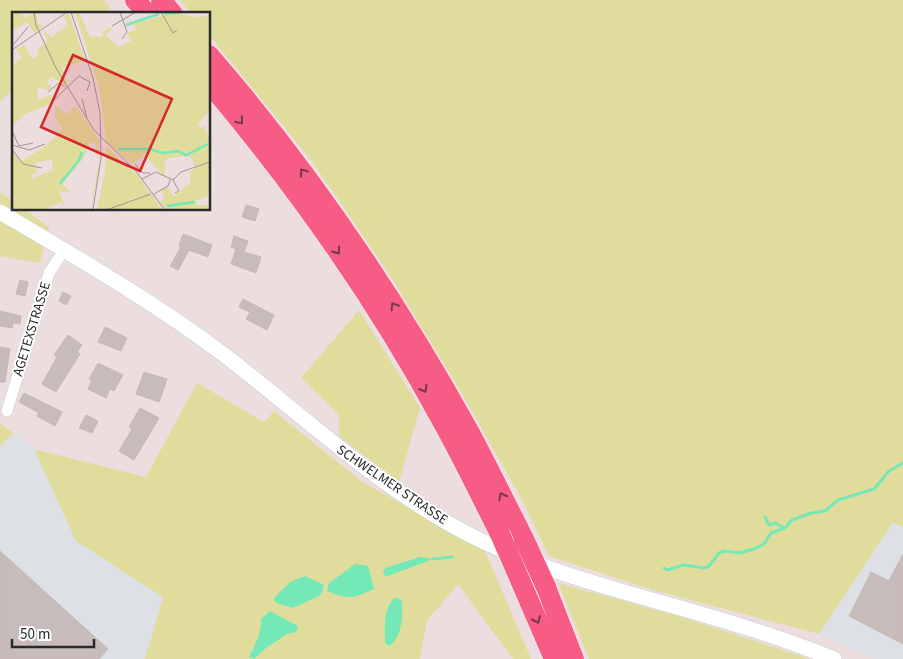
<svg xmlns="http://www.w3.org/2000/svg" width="903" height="659" viewBox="0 0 903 659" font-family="'Source Sans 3',sans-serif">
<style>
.industrial{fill:#dde0e4}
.green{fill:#e0dd9c}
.water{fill:#74e9b7}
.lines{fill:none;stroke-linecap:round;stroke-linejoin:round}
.stream{stroke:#74e9b7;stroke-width:3}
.building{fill:#c7bbbc;stroke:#c7b7b7}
.minor-casing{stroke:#c1cfd0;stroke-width:12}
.secondary-casing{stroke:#c1cfd0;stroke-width:16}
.motorway-casing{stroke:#fff;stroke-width:21}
.minor{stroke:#fff;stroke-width:11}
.secondary{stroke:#fff;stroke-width:15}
.motorway{stroke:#f75c85;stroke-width:20}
.motorway-bridge-casing{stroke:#fff;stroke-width:21;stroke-linecap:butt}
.motorway-bridge{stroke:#f75c85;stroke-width:20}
.oneway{stroke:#723c4a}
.labels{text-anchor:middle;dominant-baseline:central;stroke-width:4;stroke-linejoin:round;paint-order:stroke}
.street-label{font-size:14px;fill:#2a2a2a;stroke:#fff}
.inset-river{fill:none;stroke:#74e9b7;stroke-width:2.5}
.inset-road{fill:none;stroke:#9e9597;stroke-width:1}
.view{fill:#d62828;fill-opacity:0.15;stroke:#d62828;stroke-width:2.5}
.inset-edge{fill:none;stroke:#2a2a2a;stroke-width:2.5}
</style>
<rect width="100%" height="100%" fill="#ecdddf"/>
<!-- industrial -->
<path class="industrial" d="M13 433 34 448 76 541 163 597 145 659H0V447Z
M893 522 903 527V659H874L819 634Z"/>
<!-- green -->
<path class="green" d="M0 0H104L110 8 103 14H14V89L0 101Z
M180 0H903V527L893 522 819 634 653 590 549 556 521 498 464 397 391 277 311 160 209 35V14H191Z
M0 192 14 202V209H23L49 227 40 263 0 256Z
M359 310 420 408 399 482 339 436V415L301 378Z
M197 383 264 422 274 411 361 481 485 551 531 659H513L458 584 427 621 420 659H145L163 597 76 541 34 449 146 477Z
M0 423 13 433 0 447Z
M558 583 678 616 810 659H589Z"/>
<!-- water -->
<path class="water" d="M420 557 433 559 385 577 383 571 385 568Z
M355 564 368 566 374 589C352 599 350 600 327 591L329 583Z
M305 576 324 585 321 595 293 608 276 603 274 600 275 597 290 582Z
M394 598 401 599C404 613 402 638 389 646L385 643C385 628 383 610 394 598Z
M270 611 298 626 296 632 287 634 266 648 254 659 249 657C255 645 262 632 261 619Z"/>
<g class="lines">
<!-- stream -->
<path class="stream" d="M765 517 769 525 775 523 784 528
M433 559 452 557
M664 568 668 570 683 565 706 568 710 565 719 553 724 551 740 553 754 549 764 544 771 533 785 528 792 520 811 513 825 511 838 500 874 489 889 471 903 463"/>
</g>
<!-- building -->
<path class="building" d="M246 205 259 209 255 221 242 217Z
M183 234 212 245 208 257 189 250 178 270 170 266 181 247 179 246Z
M234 236 248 241 244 252 261 257 256 273 231 264 236 249 231 247Z
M20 280 28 282 25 296 16 294Z
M63 292 71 296 66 305 59 301Z
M243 299 274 315 267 330 246 319 250 312 239 307Z
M0 311 21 316 20 324 13 323 12 328 0 326Z
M105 327 127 338 121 351 98 342Z
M68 335 82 345 77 352 80 354 56 392 42 384 57 357 54 355Z
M0 347 10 349 5 382H0Z
M98 363 123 375 114 391 110 389 106 398 88 389 92 380 89 379Z
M144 372 167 379 159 402 136 394Z
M24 393 62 412 55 426 37 416 39 413 19 402Z
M140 408 159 418 134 460 119 451 132 429 129 427Z
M86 415 98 421 92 433 79 428Z
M0 551 108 649 99 659H0Z
M903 554V644L849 616 871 572 889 581Z"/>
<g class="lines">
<defs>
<path id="minor" d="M7 411 49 273 64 250"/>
<path id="secondary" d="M0 212C76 257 152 301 223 354 299 412 369 479 453 526 507 556 565 575 624 592 694 612 766 631 834 659"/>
<path id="motorway" d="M135 0 148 14
M161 0 173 14
M209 55C309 170 395 298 469 431 488 467 506 503 524 539
M209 83C296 186 379 304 443 423 463 459 481 497 500 534
M520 580 554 659
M546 587 574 659"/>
</defs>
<!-- minor casing -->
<use href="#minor" class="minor-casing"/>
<!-- secondary casing -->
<use href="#secondary" class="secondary-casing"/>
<!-- motorway casing -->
<use href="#motorway" class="motorway-casing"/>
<!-- minor -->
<use href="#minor" class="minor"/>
<!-- secondary -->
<use href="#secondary" class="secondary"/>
<!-- motorway -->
<use href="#motorway" class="motorway"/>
<defs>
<path id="motorway-bridge" d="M500 534 520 580
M524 539 546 587"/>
</defs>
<!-- motorway-bridge casing -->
<use href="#motorway-bridge" class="motorway-bridge-casing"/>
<!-- motorway-bridge -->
<use href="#motorway-bridge" class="motorway-bridge"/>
</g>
<!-- one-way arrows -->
<defs><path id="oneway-chevron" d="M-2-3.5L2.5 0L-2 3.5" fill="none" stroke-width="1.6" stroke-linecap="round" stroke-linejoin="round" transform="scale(1.25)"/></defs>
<g class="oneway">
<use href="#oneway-chevron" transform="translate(240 121) rotate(52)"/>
<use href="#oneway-chevron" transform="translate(303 172) rotate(-127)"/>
<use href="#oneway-chevron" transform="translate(337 251) rotate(55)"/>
<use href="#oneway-chevron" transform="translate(394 306) rotate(-122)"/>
<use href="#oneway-chevron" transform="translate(424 389) rotate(60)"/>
<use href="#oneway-chevron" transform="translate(502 496) rotate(-117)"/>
<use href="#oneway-chevron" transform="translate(537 620) rotate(66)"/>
</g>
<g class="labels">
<!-- street labels -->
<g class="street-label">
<text transform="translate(32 329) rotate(-73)">AGETEXSTRASSE</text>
<text transform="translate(392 485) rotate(34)">SCHWELMER STRASSE</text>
</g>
</g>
<!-- overview -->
<g transform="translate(12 12)">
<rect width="198" height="198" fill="#ecdddf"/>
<path d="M0 0H9L13 6 24 0 26 11 32 14 22 20 15 10 0 19ZM63 0H67L78 25 92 24 90 20 99 15 100 18 93 23 107 35 119 29 115 21 124 18 122 12 162 0 182 5 196 4 197 0V99L186 112 188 116 192 114 197 125V184L182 189 187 193H197V197H154L146 190 153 186 149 178 155 175 162 184 179 170 177 161 184 156 178 144 156 146 152 151 153 166 133 143 120 152 94 130 87 75ZM57 1 73 49 50 55 55 70 53 73 40 65 34 70 40 75 37 78 25 75 26 88 38 83 41 91 13 102 0 114V53L10 46 4 38 12 32 20 47 25 44 27 36 35 31 32 18 39 25 56 13 52 4ZM43 93 54 102 64 94 87 127V149L86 164 79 197 87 148 83 129 77 131 72 146 50 172 59 180 47 179 54 197 49 190 34 197H0V138L9 150 36 132 50 116 43 106ZM40 147 41 158 20 167V162L25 161 23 151ZM94 134 125 163 150 197H85L93 159Z" fill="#e0dd9c" fill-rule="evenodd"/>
<path class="inset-river" d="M152 2 171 0M114 13 147 2M106 137H137L151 141 166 139 174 143 198 131M48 172 67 148 70 140M155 194 183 190"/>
<path class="inset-road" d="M22 0 24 13 44 56 82 118 123 158 152 197M59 0 81 66 88 101 89 146 81 197M108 0 115 20 110 27M149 0 161 21 165 18M100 14 124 0M0 34 16 15M0 38 55 0M36 80 47 71 53 75M70 87 75 106M42 88 67 64 78 70 75 79M0 119 7 134 21 131M0 133 17 138 33 132M0 137 11 152 30 156M123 152 131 161H138M130 167 144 160 161 168 169 160 198 150M161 168 167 179 163 181M142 182 156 174 158 168M97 197 139 182"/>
<path class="view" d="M61 43 160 87 128 159 29 115Z"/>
<rect width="198" height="198" class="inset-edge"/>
</g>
<!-- scale -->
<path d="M12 639v8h82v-8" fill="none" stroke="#2a2a2a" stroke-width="2.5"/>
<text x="20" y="639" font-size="15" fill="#2a2a2a" stroke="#ffffff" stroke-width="4" paint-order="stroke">50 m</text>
</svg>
